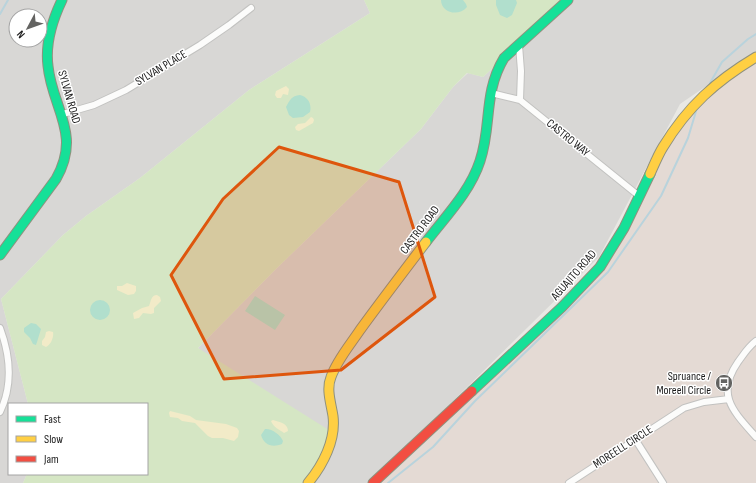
<svg xmlns="http://www.w3.org/2000/svg" width="756" height="483" viewBox="0 0 756 483" font-family="'Sofia Sans Condensed',sans-serif">
<style>
.residential{fill:#d8d7d5;fill-rule:evenodd}
.military{fill:#e4dad4}
.grass{fill:#d5e6c4}
.sand{fill:#f2ebc8}
.pitch{fill:#b1dfcd}
.lines{fill:none;stroke-linecap:round;stroke-linejoin:round}
.stream{stroke:#b9d3dc;stroke-width:2}
.street-casing{stroke:#c2c2c0;stroke-width:8}
.fast-casing{stroke:#8f917e;stroke-width:11}
.slow-casing{stroke:#8f917e;stroke-width:11}
.jam-casing{stroke:#8f917e;stroke-width:11}
.street{stroke:#fcfcfb;stroke-width:6}
.fast{stroke:#16e098;stroke-width:9}
.slow{stroke:#ffcf43;stroke-width:9}
.jam{stroke:#f24e42;stroke-width:9}
.marked{fill:#de560d;fill-opacity:0.2;stroke:#de560d;stroke-width:3;stroke-linejoin:round}
.labels{text-anchor:middle;dominant-baseline:central;stroke-width:3;stroke-linejoin:round;paint-order:stroke}
.street-label{font-size:12px;fill:#1b1b1b;stroke:#fff}
.poi-label{font-size:12px;fill:#1b1b1b;stroke:#fff;text-anchor:end}
</style>
<rect width="100%" height="100%" fill="#e9e8e4"/>
<!-- residential -->
<path class="residential" d="M0 0H364L370 13 249 90 140 178 86 216 63 235 1 299 28 404H9V474H27L23 483H0ZM16 16H40V40H16Z
M568 0H756V52L680 104 599 257 370 483H308L198 348 276 269 421 129 453 87 468 73 483 77Z"/>
<!-- military -->
<path class="military" d="M756 57V483H373L600 267 663 147 712 87Z"/>
<!-- grass -->
<path class="grass" d="M364 0H568L483 77 467 73 453 87 421 129 276 269 198 348 332 432 308 483H23L27 474H147V404H28L1 299 63 235 86 216 140 178 249 90 370 13Z"/>
<!-- sand -->
<path class="sand" d="M286 86 289 89 288 95 283 94 281 98H277L275 95 276 91Z
M311 117 313 118 314 120 313 123 299 131 296 130 295 127 298 124 305 123Z
M127 283 136 286V291L134 294 128 295 117 290V286H122Z
M157 295 160 297 161 301 154 308V313L151 314 143 313 139 318 134 319 133 313 142 308 149 306C151 301 151 295 157 295Z
M49 331 53 332C54 337 51 345 46 347L42 345V341L45 337 46 332Z
M170 411 190 416 196 420 226 424 237 428 239 431 238 437 234 441 223 438H212L208 436 195 423 182 421 178 418 170 417 169 413Z
M273 420C279 422 288 423 288 431L284 433C280 430 273 427 271 421Z"/>
<!-- pitch -->
<path class="pitch" d="M441 0H463L466 4 467 7C459 17 441 13 441 0Z
M496 0H516L517 3 512 15 507 18 500 15 496 5Z
M300 95C308 97 312 104 310 112L303 117 293 118 289 115 286 107C290 100 291 96 300 95Z
M255 296 285 315 275 330 245 311Z
M90 310a10 10 0 1 1 20 0a10 10 0 1 1-20 0Z
M31 323 36 324 41 329 37 342 36 345 33 344 30 338 24 332V328Z
M265 429C271 428 281 435 283 441L282 444C272 448 264 445 261 435Z"/>
<g class="lines">
<!-- stream -->
<path class="stream" d="M0 14 8 0
M710 83 722 62 748 39 756 34
M388 483 433 447 475 401 608 272 661 196 688 138 697 108"/>
<defs>
<path id="street" d="M519 45 521 71 520 100
M491 93 520 100 639 196
M63 114 94 105 126 90 200 45 229 25 251 8
M0 328C10 355 13 385 0 412
M756 341C748 347 744 354 738 362 715 395 734 412 756 437
M635 439 663 483
M569 483 684 408 704 402 729 399"/>
<path id="fast" d="M426 242C445 217 470 192 480 161 492 126 483 93 504 58L568 0
M0 255 56 179C82 134 52 108 48 66 45 43 52 21 62 0
M472 391 562 307 600 267 624 228 650 174"/>
<path id="slow" d="M650 174C654 165 658 155 663 147 688 106 716 81 756 57
M308 483C323 465 336 440 333 416 331 403 326 389 331 377 337 360 350 345 360 330 381 301 404 271 426 242"/>
<path id="jam" d="M373 483 472 391"/>
</defs>
<!-- street casing -->
<use href="#street" class="street-casing"/>
<!-- fast casing -->
<use href="#fast" class="fast-casing"/>
<!-- slow casing -->
<use href="#slow" class="slow-casing"/>
<!-- jam casing -->
<use href="#jam" class="jam-casing"/>
<!-- street -->
<use href="#street" class="street"/>
<!-- fast -->
<use href="#fast" class="fast"/>
<!-- slow -->
<use href="#slow" class="slow"/>
<!-- jam -->
<use href="#jam" class="jam"/>
</g>
<!-- marked area -->
<path class="marked" d="M279 147 399 182 435 297 341 370 224 379 171 275 223 199Z"/>
<!-- icons -->
<defs>
<symbol id="bus-disc" viewBox="-11 -11 22 22"><circle r="9.5" fill="#636361" stroke="#fff"/><path d="M-5-6H5V4H4V6H2V4H-2V6H-4V4H-5ZM-3.5-4V0h7V-4ZM-3.5 1.2v1.5H-2V1.2ZM2 1.2v1.5H3.5V1.2Z" fill="#fff"/></symbol>
</defs>
<g fill-rule="evenodd">
<use href="#bus-disc" x="714" y="373" width="20" height="20"/>
</g>
<g class="labels">
<!-- street labels -->
<g class="street-label">
<text transform="translate(161 68) rotate(-31)">SYLVAN PLACE</text>
<text transform="translate(69 97) rotate(74)">SYLVAN ROAD</text>
<text transform="translate(568 138) rotate(39)">CASTRO WAY</text>
<text transform="translate(420 230) rotate(-53)">CASTRO ROAD</text>
<text transform="translate(574 275) rotate(-49)">AGUAJITO ROAD</text>
<text transform="translate(623 447) rotate(-33)">MOREELL CIRCLE</text>
</g>
<!-- poi labels -->
<g class="poi-label">
<text x="711" y="376">Spruance /<tspan x="711" dy="14">Moreell Circle</tspan></text>
</g>
</g>
<!-- legend -->
<rect x="8" y="403" width="140" height="72" fill="#ffffff" stroke="#a4a4a4"/>
<rect x="16" y="416" width="20" height="6" fill="#16e098" stroke="#a4a4a4"/>
<text x="44" y="423" font-size="12" fill="#1b1b1b">Fast</text>
<rect x="16" y="436" width="20" height="6" fill="#ffcf43" stroke="#a4a4a4"/>
<text x="44" y="443" font-size="12" fill="#1b1b1b">Slow</text>
<rect x="16" y="456" width="20" height="6" fill="#f24e42" stroke="#a4a4a4"/>
<text x="44" y="463" font-size="12" fill="#1b1b1b">Jam</text>
<!-- north arrow -->
<g transform="translate(28 28) rotate(229)"><circle r="19" fill="#ffffff" stroke="#a4a4a4"/>
<path d="M0-3L7 15L0 10L-7 15Z" fill="#636361"/>
<text y="-6" font-size="11" font-weight="bold" text-anchor="middle" fill="#1b1b1b">N</text>
</g>
</svg>
